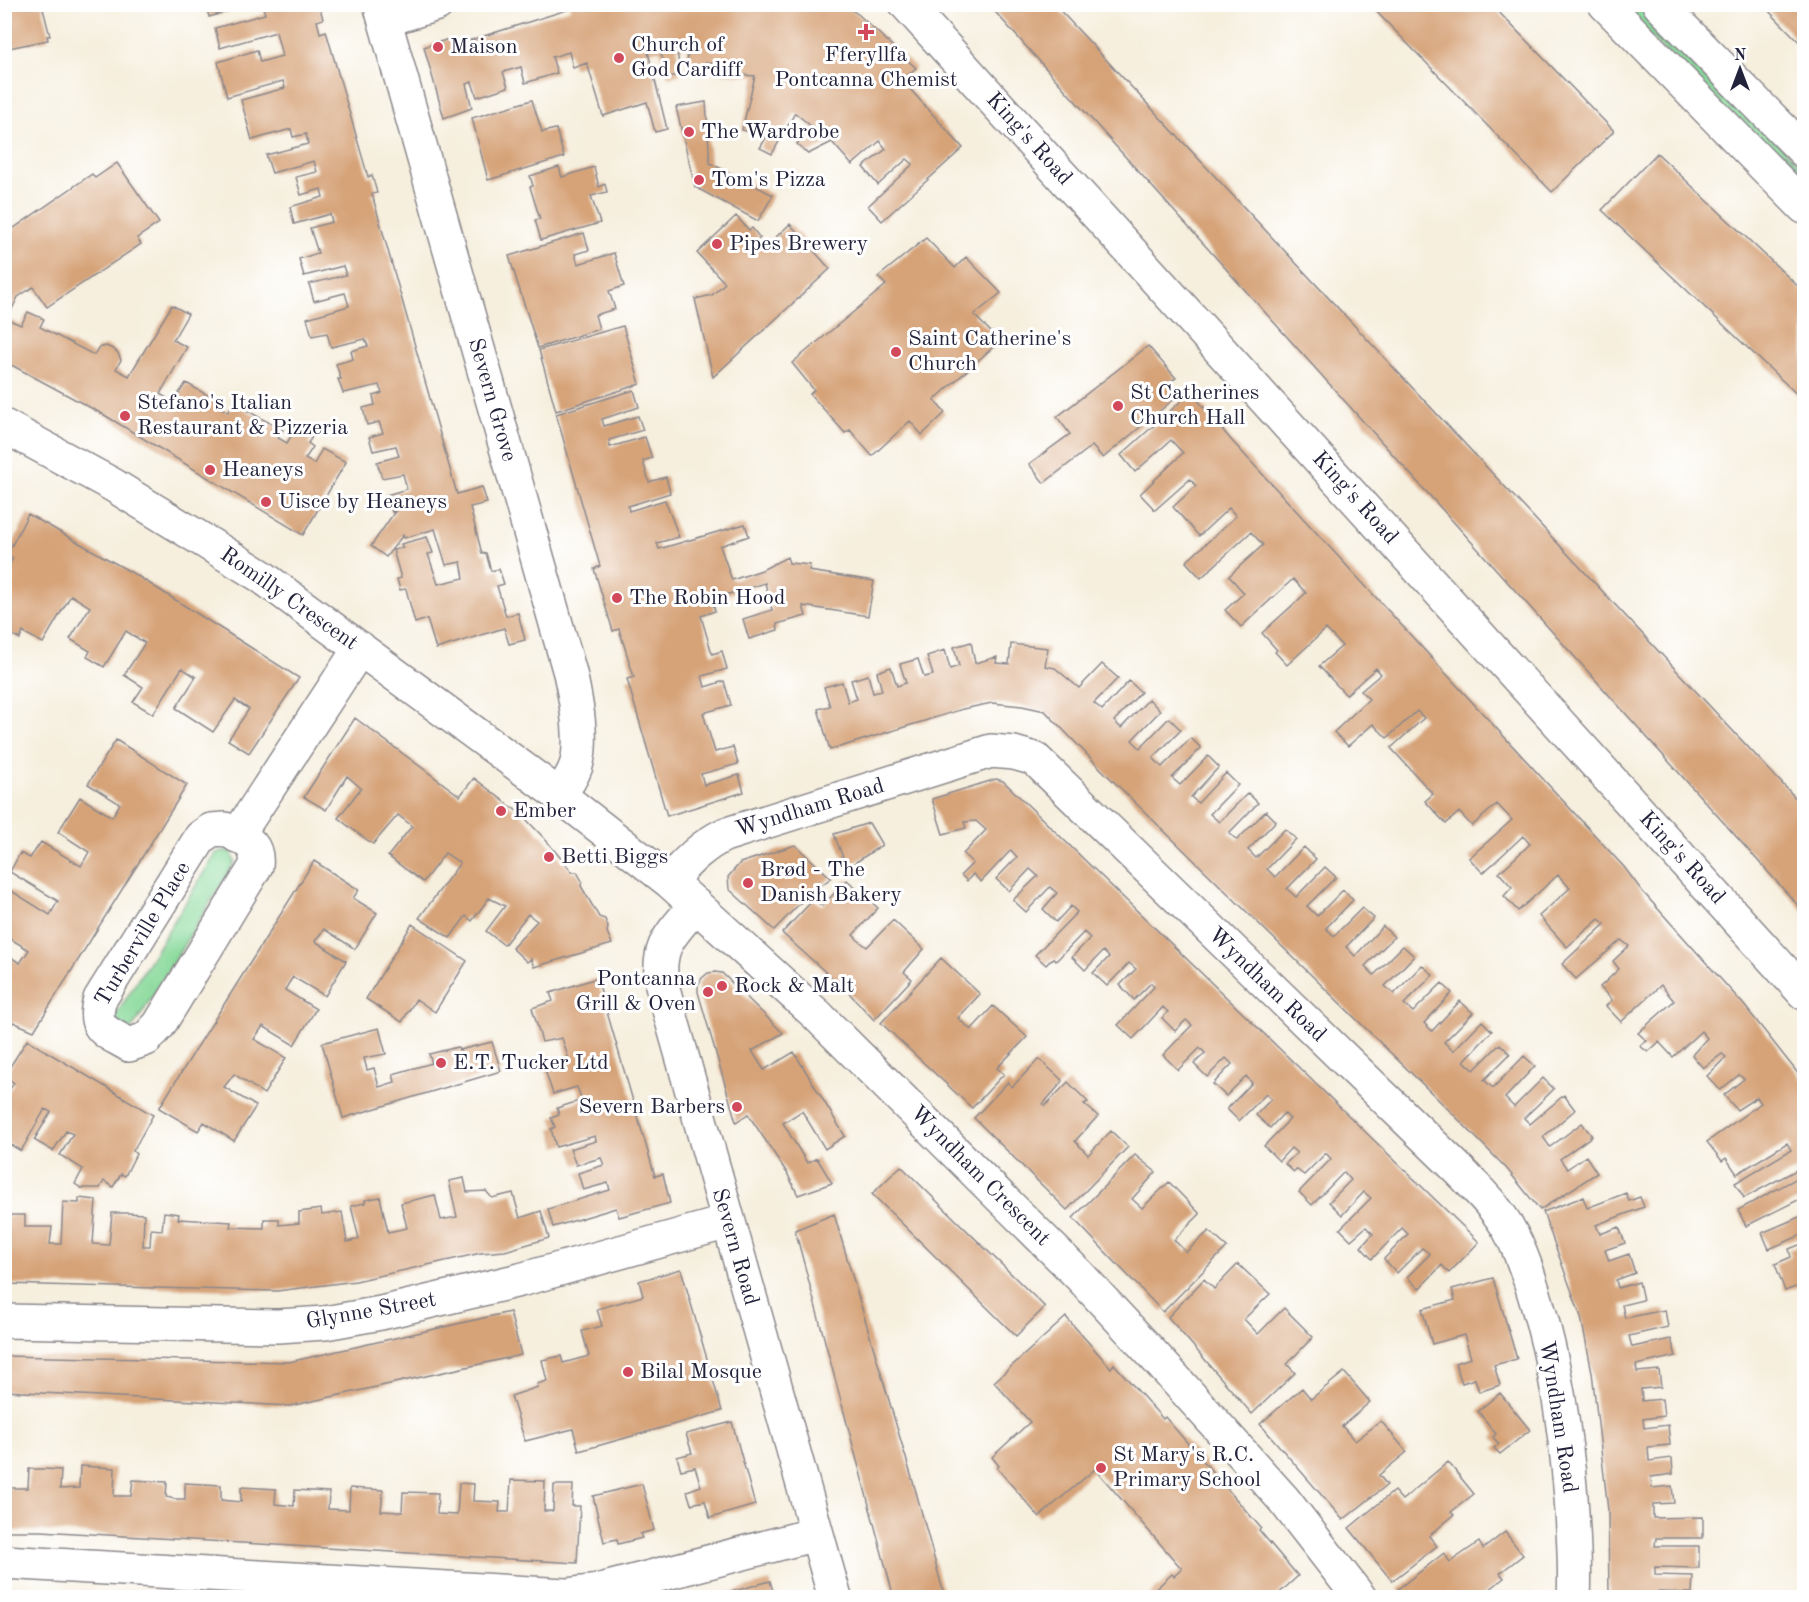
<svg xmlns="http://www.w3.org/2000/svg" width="1809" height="1602" viewBox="0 0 1809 1602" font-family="'Old Standard TT',serif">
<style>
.green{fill:#87d99a;stroke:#547e6a;stroke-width:1.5}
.building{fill:#d6a378}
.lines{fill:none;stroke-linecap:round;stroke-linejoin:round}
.minor-casing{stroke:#8c888c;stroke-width:36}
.minor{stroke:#fff;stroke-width:33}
.poi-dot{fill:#d1495b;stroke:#fff;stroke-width:2}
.labels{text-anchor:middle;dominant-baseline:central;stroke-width:6;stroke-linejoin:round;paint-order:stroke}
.poi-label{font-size:22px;fill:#22223b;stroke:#fff;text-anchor:start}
.street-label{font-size:22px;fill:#22223b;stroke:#fff}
</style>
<rect width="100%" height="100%" fill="#fff"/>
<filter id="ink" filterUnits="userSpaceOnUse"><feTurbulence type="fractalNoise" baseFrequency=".0167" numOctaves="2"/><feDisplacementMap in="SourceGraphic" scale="12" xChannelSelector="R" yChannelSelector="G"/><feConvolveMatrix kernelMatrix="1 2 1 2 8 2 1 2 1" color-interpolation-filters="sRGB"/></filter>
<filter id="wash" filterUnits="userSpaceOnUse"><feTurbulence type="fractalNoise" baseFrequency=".008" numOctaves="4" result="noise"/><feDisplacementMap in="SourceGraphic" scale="24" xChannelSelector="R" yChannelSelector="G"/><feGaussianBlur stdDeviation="1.35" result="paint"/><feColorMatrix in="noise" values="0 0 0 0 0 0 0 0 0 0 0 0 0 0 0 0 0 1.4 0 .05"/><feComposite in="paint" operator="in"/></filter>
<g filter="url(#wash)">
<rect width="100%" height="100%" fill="#f6efde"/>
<!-- green -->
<path class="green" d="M1619 5H1641L1804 169V192Z
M223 851H231L235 862 136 1023 130 1030 116 1024V1015L216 853Z"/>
<g id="blocks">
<!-- building -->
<path class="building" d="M262 4H319L323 19 317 21 320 33 326 31 368 177 372 175 377 193 372 194 457 494 482 487 487 503 470 507 482 554 486 553 491 571 499 569 504 584 497 586 506 616 518 613 525 640 509 644 504 628 436 649 427 619 415 623 406 589 400 590 397 579 401 578 393 550 403 548 401 544 427 537 433 553 428 554 438 584 464 578 461 562 446 565 435 529 404 538 403 535 386 557 371 546 396 510 392 512 386 495 407 489 403 474 382 478 377 462 399 456 396 446 373 451 369 437 383 433 379 422 367 425 363 408 375 405 373 396 382 393 379 385 343 393 338 379H341L336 364 353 359 351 351 368 346 365 339 331 347 327 333 312 336 307 318 349 306 345 293 314 301 309 284 346 275 343 266 304 276 299 259 318 253 310 228 332 222 330 214 294 224 290 207 323 197 321 189 301 195 296 177 317 172 314 161 272 173 266 155 308 144 306 134 293 137 291 129 252 140 241 100 285 88 283 81 227 97 218 62 257 50 260 62 282 56 276 32 220 48 215 28 265 14Z
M569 4H843L859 15 916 68 902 80 963 148 882 221 868 206 913 164 907 159 878 185 863 167 886 149 880 141 852 165 832 142 808 154 797 144 811 126 795 113 772 154 760 148 767 136 742 130 755 76 719 73V63H706V72L688 73 687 47 677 48 680 75 668 77 660 50 648 52 667 129 655 132 647 102 603 116 587 63 573 68 569 52 552 57 557 73 525 83 521 67 503 72 508 87 477 97 472 82 466 84 472 108 444 118 424 47 452 38 455 45 570 9Z
M988 4H1054L1804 807V912Z
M1369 4H1491L1614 131 1552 192Z
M4 5H42L50 36H47L48 40 4 49Z
M206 5H250L209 17Z
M1763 5H1804V47Z
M532 100 542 132 556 129 564 157 488 180 472 118Z
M706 102 710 163 773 195 758 221 695 187 676 107Z
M1657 153 1804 292V401L1602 210Z
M117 163 159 223 137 238 141 244 47 307 33 287 18 297 7 319 21 325 28 312 44 319 40 327 94 355 98 348 106 346 113 349 118 353 121 360 116 369 129 376 172 305 188 314 173 340 187 347 160 394 173 402 186 383 218 401 216 405 228 412 233 403 283 430 278 438 287 443 296 428 312 437 308 443 313 447 305 459 314 464 322 449 346 462 303 535 106 416 4 361V235L92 174 95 178Z
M559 167 562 177 594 167 599 187 605 184 607 192 591 196 600 223 541 240 535 220 540 219 530 187 533 186 530 176Z
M736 216 749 230 752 228 760 238 757 240 764 248 790 224 830 269 713 377 695 299 712 295 725 283 697 253Z
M584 233 589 250 575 254 578 264 614 253 624 286 609 291 615 309 595 315 599 329 538 348 509 256Z
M926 238 955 268 966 257 1001 293 974 315 1000 341 934 400 945 413 922 435 910 421 872 456 850 430 845 433 810 394 814 390 792 363 886 285 878 277Z
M623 326 640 384 556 411 539 350Z
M1148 346 1176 378 1169 382 1179 395 1103 458 1092 446 1044 483 1029 464 1070 434 1057 417Z
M634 390 639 407 602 419 604 426 638 416 643 430 609 440 610 447 645 437 652 458 643 461 649 482 666 477 670 493 628 506 629 511 665 500 679 537 657 543 659 549 745 524 749 536 720 546 732 580 762 570 787 557 789 563 810 565 809 571 874 581 868 616 803 606 806 616 777 624 778 630 749 639 743 619 772 610 765 583 712 599 715 611 701 616 712 654 722 651 727 669 702 676 705 687 724 681 731 705 703 713 715 752 733 747 738 764 701 774 704 785 739 775 744 792 667 816 627 679 634 677 619 629 613 631 594 569 600 566 556 414Z
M1191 392 1232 441 1624 867 1642 891 1744 1005 1800 1076 1804 1083V1197L1746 1226 1738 1210 1803 1175 1800 1168 1744 1198 1735 1183 1791 1150 1787 1143 1737 1174 1726 1158 1722 1161 1707 1142 1761 1103 1757 1097 1737 1110 1724 1095 1744 1079 1739 1075 1720 1090 1707 1076 1726 1057 1722 1054 1703 1068 1692 1055 1707 1038 1701 1031 1673 1057 1659 1042 1648 1052 1640 1046 1647 1041 1638 1033 1674 1001 1661 985 1621 1022 1606 1006 1612 1000 1600 987 1619 969 1613 961 1629 946 1621 940 1576 979 1562 964 1605 924 1599 919 1567 947 1539 916 1570 888 1558 875 1518 911 1504 896 1512 887 1499 873 1530 844 1523 836 1483 873 1469 858 1512 820 1497 804 1472 826 1459 812 1446 824 1425 801 1433 794 1391 748 1424 718 1417 711 1387 738 1373 724 1348 746 1334 732 1369 699 1361 691 1381 674 1376 668 1346 695 1319 666 1342 646 1326 629 1287 665 1275 652 1277 650 1262 633 1306 593 1293 579 1241 627 1225 610 1244 593 1229 576 1263 545 1251 532 1201 578 1186 562 1236 516 1229 508 1199 536 1173 507 1196 486 1190 479 1155 510 1140 494 1183 453 1171 440 1135 472 1121 455Z
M28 514 136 575 299 678 249 753 228 740 249 709 235 700 213 732 176 708 196 677 182 668 153 714 133 702 143 687 124 675 145 643 126 631 104 667 87 657 90 651 70 639 90 607 71 595 43 643 23 632 20 639 4 630V574L13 558 7 555Z
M971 642 975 663 997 657 996 663 1009 664 1011 644 1048 648 1045 666 1055 668 1079 688 1102 664 1118 678 1094 703 1102 710 1129 681 1141 692 1114 721 1121 728 1149 699 1160 711 1132 740 1140 748 1169 718 1181 730 1153 758 1162 767 1191 738 1201 748 1172 778 1180 785 1208 756 1219 767 1191 797 1198 803 1226 773 1238 785 1210 814 1219 822 1248 793 1258 803 1229 833 1237 840 1266 811 1276 821 1248 850 1256 858 1285 829 1296 839 1267 869 1275 877 1304 847 1316 859 1287 889 1296 897 1325 867 1336 877 1307 906 1317 916 1343 890 1353 900 1326 928 1334 936 1362 908 1374 918 1346 947 1355 956 1383 926 1394 937 1365 966 1374 975 1403 946 1414 956 1385 986 1394 994 1422 965 1433 975 1404 1004 1413 1012 1442 983 1452 993 1424 1023 1432 1031 1460 1001 1473 1013 1444 1042 1453 1051 1482 1021 1492 1031 1464 1061 1474 1070 1500 1044 1510 1054 1484 1080 1493 1088 1524 1056 1535 1066 1505 1098 1514 1107 1543 1078 1554 1089 1524 1118 1530 1124 1564 1095 1575 1110 1543 1137 1550 1147 1582 1123 1592 1136 1560 1159 1567 1169 1586 1156 1597 1173 1540 1210 1507 1169 1452 1113 1102 770 1045 711 1022 706 992 703 963 709 830 750 818 709 830 706 824 687 842 682 848 702 857 699 851 680 868 675 873 693 882 691 877 672 891 667 897 686 906 683 900 664 918 659 924 677 933 675 927 656 945 650 950 669 959 666 954 647Z
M355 718 460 796 474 778 522 815 545 839 572 872H577L582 881 581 886 599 917 605 919 608 927 607 932 612 944 534 967 531 959 527 962 512 948 537 921 528 914 504 945 486 931 505 906 489 898 472 921 466 916 450 938 419 918 460 863 445 853 423 882 388 856 412 826 398 815 373 844 356 832 338 818 361 788 347 776 326 810 304 797Z
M116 740 187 785 34 1031 13 1022 10 1026 4 1022V953L20 963 29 950 4 935V917L8 912 4 910V899L10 890 50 915 58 901 10 872 20 853 30 858 41 842 81 866 89 852 58 832 80 797 112 817 120 804 88 784Z
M996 779 1003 781 1479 1242 1449 1273 1442 1265 1419 1289 1407 1277 1430 1254 1422 1248 1397 1273 1384 1259 1408 1234 1402 1228 1372 1259 1361 1247 1373 1234 1366 1227 1351 1240 1340 1229 1371 1198 1364 1192 1342 1215 1329 1202 1351 1180 1344 1172 1312 1205 1299 1192 1331 1159 1326 1153 1304 1175 1296 1169 1294 1172 1285 1164 1297 1153 1291 1148 1279 1161 1264 1146 1290 1119 1284 1113 1270 1128 1256 1115 1271 1099 1266 1094 1239 1121 1227 1109 1252 1083 1246 1076 1226 1096 1213 1084 1232 1064 1226 1058 1207 1077 1194 1064 1205 1053 1200 1048 1178 1070 1163 1055 1192 1025 1186 1020 1175 1031 1162 1018 1168 1012 1163 1007 1133 1039 1118 1025 1154 987 1151 983 1134 1000 1120 985 1136 969 1129 963 1107 986 1093 973 1109 957 1103 951 1085 970 1072 957 1090 938 1084 932 1056 961 1053 958 1046 965 1035 955 1077 912 1071 906 1056 922 1043 909 1057 893 1050 887 1026 912 1013 900 1038 876 1030 869 1009 891 996 879 1017 857 1011 850 981 882 973 874 967 881 961 875 973 863 963 854 986 830 976 821 964 822 966 828 943 834 932 799Z
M869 823 882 845 847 868 834 834Z
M795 845 831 878 808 895 774 930 729 889 728 877 740 863Z
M314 861 359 890 353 898 377 913 355 949 324 929 315 941 346 961 325 996 293 977 289 983 285 990 316 1009 294 1045 263 1026 254 1039 286 1058 264 1094 234 1074 224 1087 256 1106 234 1141 204 1122 198 1131 159 1108Z
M847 880 878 908 853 935 858 940 867 947 893 920 924 949 904 972 912 979 874 1020 850 994 782 933 814 899 822 906Z
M412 924 467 961 435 1012 416 999 402 1022 366 999Z
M941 958 980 994 958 1018 971 1030 993 1006 1027 1037 997 1068 1004 1074 972 1108 881 1023Z
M715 972 722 973 783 1033 752 1051 764 1070 794 1052 845 1136 825 1149 802 1111 783 1123 807 1163 817 1158 832 1183 798 1195 787 1173 748 1114 736 1122 698 992V985L702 978 708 973Z
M597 978 655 1176 663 1174 670 1203 619 1217 616 1208 553 1227 548 1209 610 1190 608 1183 583 1190 578 1173 604 1165 601 1158 576 1165 570 1149 596 1141 595 1136 556 1147 551 1129 555 1127 551 1118 559 1115 557 1108 582 1100 577 1087 553 1094 544 1067 569 1060 562 1038 542 1042 532 1008 553 1001 550 993Z
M379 1028 386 1054 364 1058 367 1070 374 1068 379 1087 395 1082 393 1074 432 1063 429 1054 458 1047 459 1050 492 1042 501 1071 343 1118 322 1043Z
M27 1040 153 1115 133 1151 136 1154 125 1176 121 1174 113 1187 104 1181 100 1188H81L75 1184 83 1169 60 1155 73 1134 66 1131 53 1151 34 1140 51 1112 45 1109 21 1151 4 1141V1098L14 1083 4 1076Z
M1039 1059 1063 1081 1043 1104 1045 1106 1068 1082 1088 1102 1084 1104 1098 1116 1075 1141 1088 1155 1111 1131 1128 1147 1067 1210 974 1118 1008 1082 1012 1087Z
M1135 1155 1156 1172 1132 1199 1142 1208 1169 1182 1200 1214 1174 1240 1186 1252 1209 1231 1227 1247 1163 1312 1073 1218Z
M901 1166 1045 1307 1016 1336 872 1194Z
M464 1178 467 1192 486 1191 492 1198 513 1193 520 1218 541 1211 549 1238 505 1251 481 1253 356 1281 277 1291 4 1284 6 1215H25V1227H52L50 1244H61L63 1202 79 1203V1198L96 1200 93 1244 109 1245 112 1213H127L144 1214 143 1246H150L151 1229 162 1230 164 1212 179 1214 178 1219 231 1222 230 1227 264 1228V1219H279V1225L299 1223V1212L321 1209 322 1215 342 1212 347 1242 359 1239 351 1206 365 1203V1200L380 1197 388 1232 407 1228 401 1203 435 1195 441 1220 457 1217 449 1181Z
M1626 1193 1629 1201 1640 1197 1644 1207 1596 1225 1600 1234 1619 1227 1625 1243 1605 1250 1609 1261 1629 1254 1635 1273 1616 1280 1618 1288 1639 1282 1643 1300 1622 1305 1625 1318 1665 1310 1668 1327 1629 1336 1632 1347 1671 1339 1676 1356 1636 1365 1637 1372 1659 1370 1661 1387 1641 1389 1642 1401 1662 1399 1664 1416 1643 1419 1644 1428 1668 1425 1670 1445 1648 1447 1649 1461 1672 1458 1673 1474 1651 1477 1652 1488 1672 1486 1674 1503 1653 1504V1518L1703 1517V1538H1656L1655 1546H1699V1568L1655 1567V1575L1693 1576 1692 1593 1657 1592 1656 1598H1609L1608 1510 1592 1372 1581 1317 1543 1212 1583 1197 1587 1208Z
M834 1214 916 1492 945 1598H894L795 1230Z
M1804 1215V1234L1769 1249 1762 1233Z
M1804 1243V1284L1785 1291 1775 1264 1791 1257 1789 1249Z
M1238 1264 1270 1294 1244 1319 1258 1334 1284 1308 1313 1337 1287 1364 1295 1373 1252 1414 1168 1317 1204 1279 1214 1289Z
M681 1269 722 1411 579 1451 573 1429 525 1441 511 1396 538 1387 537 1384 547 1381 542 1360 561 1356 563 1363 589 1356 582 1331 602 1326 597 1309 643 1296 639 1281Z
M1493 1278 1517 1359 1494 1365 1500 1385 1479 1392 1475 1379 1462 1383 1455 1363 1471 1358 1464 1335 1432 1344 1422 1309 1455 1300 1452 1289Z
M510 1312 521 1355 290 1406 4 1391V1356L289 1362Z
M1066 1317 1111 1368 1114 1364 1163 1419 1165 1417 1261 1528 1259 1530 1298 1576 1274 1598H1146L1172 1574 1174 1576 1182 1569 1095 1469 1039 1517 997 1468 999 1466 992 1457 1030 1422 994 1382Z
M1344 1372 1370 1402 1342 1426 1355 1441 1381 1421 1407 1452 1379 1475 1387 1485 1343 1520 1260 1424 1302 1388 1311 1399Z
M1500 1393 1530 1430 1500 1454 1494 1448 1499 1444 1493 1437 1496 1434 1478 1411Z
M732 1422 755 1505 710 1518 705 1501 691 1504 687 1491 701 1486 695 1467 681 1470 677 1457 692 1453 686 1434Z
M1448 1462 1474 1494 1451 1512 1454 1515 1429 1536 1437 1546 1392 1581 1349 1528 1394 1491 1402 1500Z
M80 1466 115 1468 114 1496H131L133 1480 167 1482 166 1497 175 1499H185V1483L221 1485V1500L230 1501 241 1502V1487L276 1489 275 1504 294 1506 295 1490 329 1492 328 1509 349 1510 350 1488 383 1490 381 1511 402 1512 403 1492 438 1493 437 1514 457 1515 459 1483 474 1484 473 1501 500 1502 499 1512H509L511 1480 545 1481 544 1511H553L554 1485H573L572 1506H580L577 1563 41 1531H4V1488H28L29 1469H44L61 1470 60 1489 79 1488Z
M642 1484 654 1530 640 1534 642 1538 618 1544 617 1539 604 1542 593 1496Z
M1505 1532 1523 1555 1500 1573 1504 1578 1479 1598H1404L1398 1589 1444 1553 1450 1562 1479 1542 1483 1549Z
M770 1581 775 1598H713V1597Z"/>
</g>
</g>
<g filter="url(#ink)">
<use href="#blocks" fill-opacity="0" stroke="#8c888c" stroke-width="1.5"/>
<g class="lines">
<defs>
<path id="minor" d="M380 4 570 673C576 700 584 740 576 766 572 777 566 786 559 795
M906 4 1804 993
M1605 4 1804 207
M1659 4 1804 151
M385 20 437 4
M4 426 113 485 261 576 559 795 669 881 817 1015 1079 1275 1158 1360 1284 1500 1360 1598
M225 829C243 839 259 842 256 866L159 1025 146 1039 129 1045C106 1031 91 1030 100 999L201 837 211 830Z
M237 836 360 648
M669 881C686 863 701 846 724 835L991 751 1014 753 1035 759 1461 1172C1478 1190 1496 1207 1508 1228 1521 1250 1529 1276 1536 1300 1556 1365 1565 1430 1571 1497 1573 1530 1576 1564 1574 1598
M696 905C672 934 656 944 662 985L835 1598
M4 1321 278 1326 325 1323 381 1313 520 1280 728 1222
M4 1562 566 1595 597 1591 816 1534"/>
</defs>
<!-- minor casing -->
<use href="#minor" class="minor-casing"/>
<!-- minor -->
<use href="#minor" class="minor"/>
</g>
</g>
<!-- markers -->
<g class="poi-dot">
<path d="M863 23h6v6h6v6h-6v6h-6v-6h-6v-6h6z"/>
<circle cx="438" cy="47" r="6"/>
<circle cx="619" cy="58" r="6"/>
<circle cx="689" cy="132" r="6"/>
<circle cx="699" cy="180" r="6"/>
<circle cx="717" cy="244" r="6"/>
<circle cx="896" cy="352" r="6"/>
<circle cx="1118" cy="406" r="6"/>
<circle cx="125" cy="416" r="6"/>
<circle cx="210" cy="470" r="6"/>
<circle cx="266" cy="502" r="6"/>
<circle cx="617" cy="598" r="6"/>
<circle cx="501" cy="811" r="6"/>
<circle cx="549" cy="857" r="6"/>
<circle cx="748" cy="883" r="6"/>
<circle cx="722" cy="986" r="6"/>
<circle cx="708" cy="992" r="6"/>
<circle cx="441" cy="1063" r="6"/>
<circle cx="737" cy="1107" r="6"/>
<circle cx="628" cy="1372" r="6"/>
<circle cx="1101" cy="1468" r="6"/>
</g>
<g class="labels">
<!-- poi labels -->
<g class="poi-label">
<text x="631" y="45">Church of<tspan x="631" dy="25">God Cardiff</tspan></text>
<text x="450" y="47">Maison</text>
<text x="866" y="55" text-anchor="middle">Fferyllfa<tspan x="866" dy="25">Pontcanna Chemist</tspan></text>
<text x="701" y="132">The Wardrobe</text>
<text x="711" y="180">Tom's Pizza</text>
<text x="729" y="244">Pipes Brewery</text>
<text x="908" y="339">Saint Catherine's<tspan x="908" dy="25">Church</tspan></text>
<text x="1130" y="393">St Catherines<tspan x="1130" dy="25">Church Hall</tspan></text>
<text x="137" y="403">Stefano's Italian<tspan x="137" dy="25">Restaurant &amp; Pizzeria</tspan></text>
<text x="222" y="470">Heaneys</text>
<text x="278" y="502">Uisce by Heaneys</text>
<text x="629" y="598">The Robin Hood</text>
<text x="513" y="811">Ember</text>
<text x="561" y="857">Betti Biggs</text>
<text x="760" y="870">Brød - The<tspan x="760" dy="25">Danish Bakery</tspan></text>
<text x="696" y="979" text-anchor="end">Pontcanna<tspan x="696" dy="25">Grill &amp; Oven</tspan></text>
<text x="734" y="986">Rock &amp; Malt</text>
<text x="453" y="1063">E.T. Tucker Ltd</text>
<text x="725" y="1107" text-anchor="end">Severn Barbers</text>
<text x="640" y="1372">Bilal Mosque</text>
<text x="1113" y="1455">St Mary's R.C.<tspan x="1113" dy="25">Primary School</tspan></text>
</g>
<!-- street labels -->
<g class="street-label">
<text transform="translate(1029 139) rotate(48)">King's Road</text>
<text transform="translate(492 400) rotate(74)">Severn Grove</text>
<text transform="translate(1355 498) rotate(48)">King's Road</text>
<text transform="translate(289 599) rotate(35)">Romilly Crescent</text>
<text transform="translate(810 808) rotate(-17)">Wyndham Road</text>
<text transform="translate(1682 858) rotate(48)">King's Road</text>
<text transform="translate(143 934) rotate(-59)">Turberville Place</text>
<text transform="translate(1267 985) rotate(44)">Wyndham Road</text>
<text transform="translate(980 1176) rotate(45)">Wyndham Crescent</text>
<text transform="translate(735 1247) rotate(74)">Severn Road</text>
<text transform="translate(371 1311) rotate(-10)">Glynne Street</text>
<text transform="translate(1558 1417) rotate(81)">Wyndham Road</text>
</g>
</g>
<!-- margin -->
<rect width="1809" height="1602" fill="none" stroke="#fff" stroke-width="24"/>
<!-- north arrow -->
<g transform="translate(1740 69)" stroke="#ffffff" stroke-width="4.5" paint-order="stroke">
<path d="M0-4.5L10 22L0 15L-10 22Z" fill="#22223b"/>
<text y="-9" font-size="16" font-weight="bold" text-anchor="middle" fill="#22223b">N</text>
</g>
</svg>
